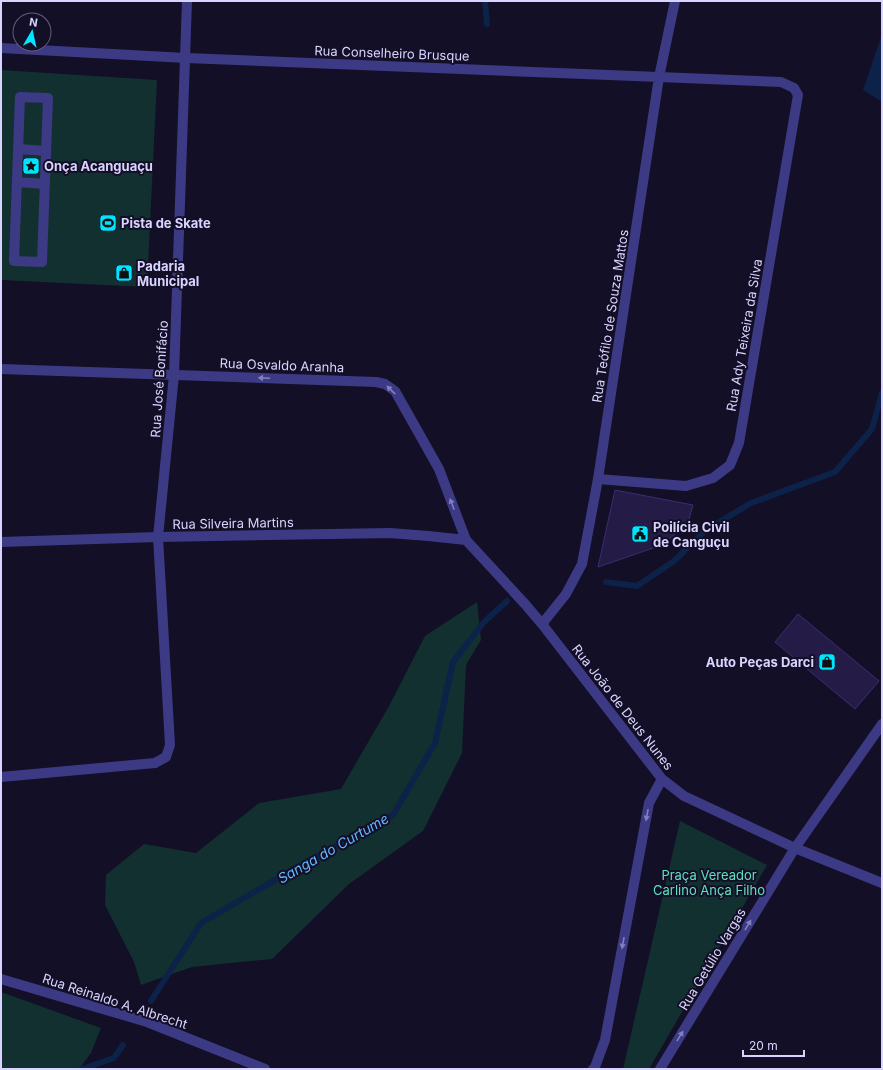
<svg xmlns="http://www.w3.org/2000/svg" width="883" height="1070" viewBox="0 0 883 1070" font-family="Inter,sans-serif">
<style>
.green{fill:#12302f}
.water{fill:#0c2248}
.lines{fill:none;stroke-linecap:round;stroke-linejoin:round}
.stream{stroke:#0c2248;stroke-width:6}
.building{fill:#241b47;stroke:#3b2d73}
.path{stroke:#2fb8b0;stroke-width:2.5;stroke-dasharray:2 3;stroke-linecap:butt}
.service{stroke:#3d3a85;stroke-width:10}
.pedestrian{stroke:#3d3a85;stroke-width:10}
.minor{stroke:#3d3a85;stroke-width:10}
.tertiary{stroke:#3d3a85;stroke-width:10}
.oneway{fill:#837fbc}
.labels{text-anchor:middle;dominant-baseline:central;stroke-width:4;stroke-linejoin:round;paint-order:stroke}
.street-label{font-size:13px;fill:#d9d4ff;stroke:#130f26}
.poi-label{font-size:13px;font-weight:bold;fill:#d9d4ff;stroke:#130f26;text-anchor:start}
.park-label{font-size:13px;fill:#5fe0c0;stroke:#130f26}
.water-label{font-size:14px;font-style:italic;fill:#62b6ff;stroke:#130f26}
</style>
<rect width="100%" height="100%" fill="#130f26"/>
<!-- green -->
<path class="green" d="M1 70 157 80 147 287 1 280Z
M477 602 481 640 466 665 462 753 423 831 349 884 272 959 192 967 141 985 134 962 105 905 106 875 144 844 196 853 259 803 341 789 389 706 425 636Z
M680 821 767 865 649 1069H623Z
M1 992 101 1028 91 1053 79 1069H1Z"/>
<!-- water -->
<path class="water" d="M882 34V102L863 90Z"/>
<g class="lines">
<!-- stream -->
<path class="stream" d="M485 1 487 24
M606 582 637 586 674 561 706 530 751 503 835 472 872 429 882 393
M151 1001 201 923 301 865 393 815 435 743 453 662 484 622 507 601
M82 1069 114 1058 123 1045"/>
</g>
<!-- building -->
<path class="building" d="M615 490 693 505 688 523 662 545 598 567Z
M798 614 879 681 855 709 775 642Z"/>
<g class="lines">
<!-- path -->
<path class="path" d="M61 166 79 167"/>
<!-- service -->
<path class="service" d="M659 77 675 1"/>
<!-- pedestrian -->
<path class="pedestrian" d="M20 97 48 98 42 262 14 261Z
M19 149 46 151
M17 182 45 184"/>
<!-- minor -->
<path class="minor" d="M598 479 686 486 713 478 730 465 739 443 798 95 794 88 781 82 659 77
M1 777 155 763 166 757 170 745 158 537 174 375 187 1
M795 848 882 883
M1 979 147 1022 265 1069"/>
<!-- tertiary -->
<path class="tertiary" d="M1 48 186 58 659 77 598 479 582 564 566 594 542 624
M1 369 376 382 385 384 395 391 439 469 466 540 525 604 542 624 662 779 684 796 795 848
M1 542 158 537 390 533 428 536 466 540
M593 1069 595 1067 605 1040 649 803 662 779
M660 1069 795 848 882 724"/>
</g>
<!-- one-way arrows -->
<defs><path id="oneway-solid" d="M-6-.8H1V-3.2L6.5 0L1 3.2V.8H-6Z"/></defs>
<g class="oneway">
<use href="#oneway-solid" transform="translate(264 378) rotate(-178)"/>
<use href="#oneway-solid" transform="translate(391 390) rotate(-136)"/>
<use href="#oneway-solid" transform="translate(452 504) rotate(-111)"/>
<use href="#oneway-solid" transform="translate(647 815) rotate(101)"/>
<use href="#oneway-solid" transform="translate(748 925) rotate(-59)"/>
<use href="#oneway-solid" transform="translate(623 943) rotate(101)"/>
<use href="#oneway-solid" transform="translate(680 1036) rotate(-59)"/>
</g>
<!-- icons -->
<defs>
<symbol id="sight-square" viewBox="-11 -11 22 22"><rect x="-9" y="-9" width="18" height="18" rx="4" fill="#00e5ff" stroke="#130f26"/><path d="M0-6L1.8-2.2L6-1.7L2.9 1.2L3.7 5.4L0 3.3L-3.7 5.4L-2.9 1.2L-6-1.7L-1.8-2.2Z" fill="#111"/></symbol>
<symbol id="stadium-square" viewBox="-11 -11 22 22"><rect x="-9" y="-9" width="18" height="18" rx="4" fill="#00e5ff" stroke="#130f26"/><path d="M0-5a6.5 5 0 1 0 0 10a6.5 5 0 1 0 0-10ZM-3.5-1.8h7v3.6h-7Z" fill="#111"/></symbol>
<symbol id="shop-square" viewBox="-11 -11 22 22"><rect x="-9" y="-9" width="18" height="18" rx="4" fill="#00e5ff" stroke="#130f26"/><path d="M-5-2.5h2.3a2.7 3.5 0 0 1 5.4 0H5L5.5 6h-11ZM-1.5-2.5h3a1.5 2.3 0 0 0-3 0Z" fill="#111"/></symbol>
<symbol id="civic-square" viewBox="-11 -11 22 22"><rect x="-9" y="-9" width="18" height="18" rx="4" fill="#00e5ff" stroke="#130f26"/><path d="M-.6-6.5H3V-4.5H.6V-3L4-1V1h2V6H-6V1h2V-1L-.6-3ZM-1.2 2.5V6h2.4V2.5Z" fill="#111"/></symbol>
</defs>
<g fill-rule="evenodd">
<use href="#sight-square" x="21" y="156" width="20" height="20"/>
<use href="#stadium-square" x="98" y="213" width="20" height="20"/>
<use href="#shop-square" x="114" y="263" width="20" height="20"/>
<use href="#civic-square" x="630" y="524" width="20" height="20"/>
<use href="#shop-square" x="817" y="652" width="20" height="20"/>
</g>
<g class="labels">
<!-- street labels -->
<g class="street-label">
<text transform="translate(392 53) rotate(2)">Rua Conselheiro Brusque</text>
<text transform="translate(610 316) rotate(-81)">Rua Teófilo de Souza Mattos</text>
<text transform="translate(744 335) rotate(-80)">Rua Ady Teixeira da Silva</text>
<text transform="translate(282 365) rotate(2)">Rua Osvaldo Aranha</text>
<text transform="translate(159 379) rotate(-86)">Rua José Bonifácio</text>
<text transform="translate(233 523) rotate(-1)">Rua Silveira Martins</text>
<text transform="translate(623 707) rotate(52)">Rua João de Deus Nunes</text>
<text transform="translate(712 959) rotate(-59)">Rua Getúlio Vargas</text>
<text transform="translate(115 1001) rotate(18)">Rua Reinaldo A. Albrecht</text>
</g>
<!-- poi labels -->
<g class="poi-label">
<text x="44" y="166">Onça Acanguaçu</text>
<text x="121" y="223">Pista de Skate</text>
<text x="137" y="266">Padaria<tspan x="137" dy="15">Municipal</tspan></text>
<text x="653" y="527">Poilícia Civil<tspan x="653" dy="15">de Canguçu</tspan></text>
<text x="814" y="662" text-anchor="end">Auto Peças Darci</text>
</g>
<!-- park labels -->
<g class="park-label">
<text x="709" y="875">Praça Vereador<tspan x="709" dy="15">Carlino Ança Filho</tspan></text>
</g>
<!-- water labels -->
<g class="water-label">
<text transform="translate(333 848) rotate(-30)">Sanga do Curtume</text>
</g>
</g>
<!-- border -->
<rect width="883" height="1070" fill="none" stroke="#d9d4ff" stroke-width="4"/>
<!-- north arrow -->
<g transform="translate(32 32) rotate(9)"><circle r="19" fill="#130f26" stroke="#625e7d"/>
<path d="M0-3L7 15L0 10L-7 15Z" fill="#00e5ff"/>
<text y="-6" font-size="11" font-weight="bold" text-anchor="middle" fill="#d9d4ff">N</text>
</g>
<!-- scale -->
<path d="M743 1050v6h61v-6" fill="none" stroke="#d9d4ff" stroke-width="2"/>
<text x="749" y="1050" font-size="12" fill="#d9d4ff" stroke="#130f26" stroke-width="3" paint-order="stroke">20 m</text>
</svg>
